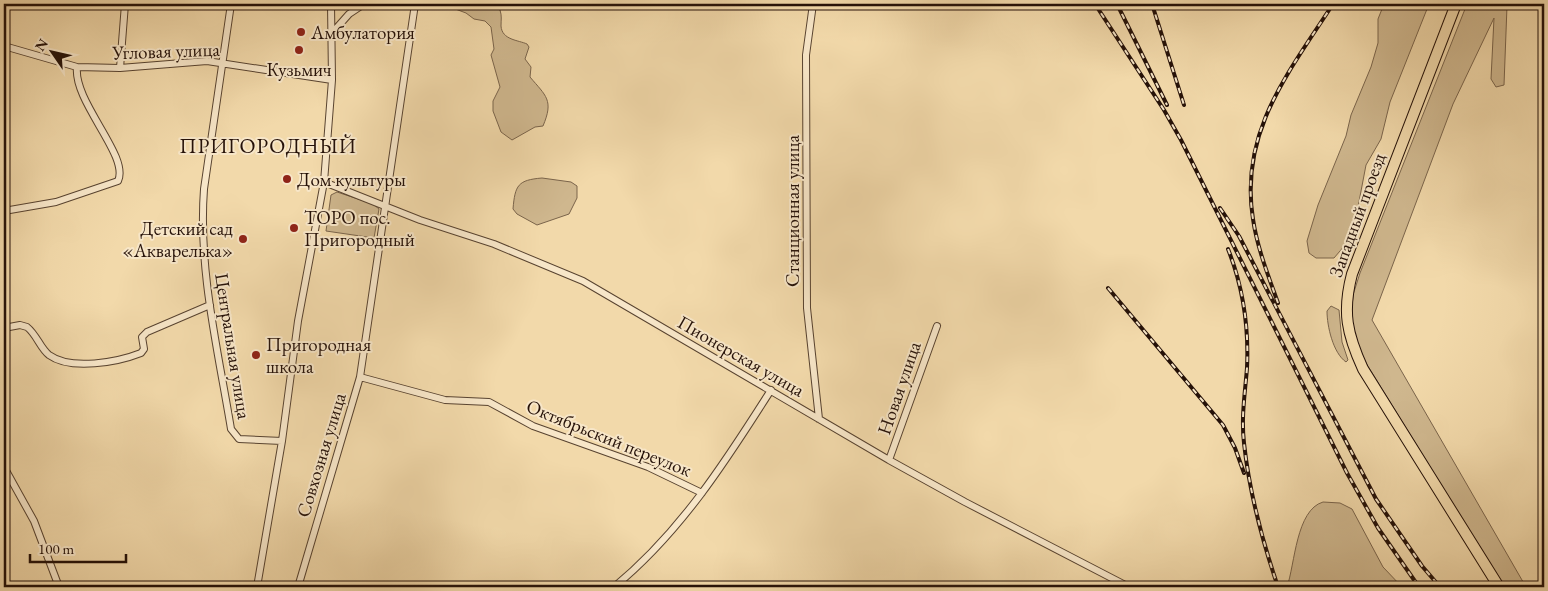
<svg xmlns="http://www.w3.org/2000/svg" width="1548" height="591" viewBox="0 0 1548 591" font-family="'EB Garamond',serif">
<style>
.green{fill:#cfb78e;stroke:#7a644b}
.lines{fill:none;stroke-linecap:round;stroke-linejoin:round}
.street-casing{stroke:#584330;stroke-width:8}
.primary-casing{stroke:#251108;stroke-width:12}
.street{stroke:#f7e6c8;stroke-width:6}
.primary{stroke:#f2d9aa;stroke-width:10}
.rail-casing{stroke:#251108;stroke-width:4}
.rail{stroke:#f7e6c8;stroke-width:2;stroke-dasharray:5.5;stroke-linecap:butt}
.poi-dot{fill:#8f2418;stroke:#f7e6c8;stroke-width:2}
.labels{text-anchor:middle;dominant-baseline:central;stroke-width:4;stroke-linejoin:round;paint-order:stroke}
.poi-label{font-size:19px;fill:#251108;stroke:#f7e6c8;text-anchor:start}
.street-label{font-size:19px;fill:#251108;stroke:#f7e6c8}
.quarter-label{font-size:21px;letter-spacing:1px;fill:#251108;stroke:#f7e6c8}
</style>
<rect width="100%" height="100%" fill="#f2d9aa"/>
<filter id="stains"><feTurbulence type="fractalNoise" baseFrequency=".004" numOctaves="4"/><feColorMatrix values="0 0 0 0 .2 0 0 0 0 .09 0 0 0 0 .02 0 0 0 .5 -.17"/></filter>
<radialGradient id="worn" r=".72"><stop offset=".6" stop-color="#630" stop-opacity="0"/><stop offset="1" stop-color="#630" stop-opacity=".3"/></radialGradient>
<!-- green -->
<path class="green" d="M442 4H487L500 10C502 16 501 20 501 26 502 40 518 40 527 44L529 47 525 59 531 67 530 77C546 96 554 100 543 126L535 127 512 140 501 132 493 111V101L500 87 491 55 494 49 491 27 485 21 474 19 466 13Z
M1384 4H1429L1390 102 1381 139 1366 165 1357 212 1346 244 1334 258H1316L1309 253 1307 241 1318 205 1346 136 1351 115 1371 67 1378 43V19Z
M1467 4H1506L1507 6 1504 85 1496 87 1491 79 1494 18 1453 104 1372 320 1526 587H1504L1358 350 1351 320 1353 295 1360 273Z
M542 178 571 182 577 186V198L569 214 537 225 517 214 513 209C515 185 518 180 542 178Z
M337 192 373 204 379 209 374 238 326 231 331 195Z
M1331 306 1339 310 1342 342 1348 360 1346 362C1333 353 1327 326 1327 311Z
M1323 502 1340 503 1352 509 1383 567 1402 587H1287C1295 564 1296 510 1323 502Z"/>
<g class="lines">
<defs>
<path id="street" d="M231 4 204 189C198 269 218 350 231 429L239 439 282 441
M813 4 806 55 807 308 819 419
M333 32 349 14 364 4
M4 46 77 67 120 68 207 61 332 80
M120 68 125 4
M324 182 420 220 494 244 583 281 889 460 965 502 1129 587
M4 211 56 202 118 181C130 156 73 102 77 67
M4 328 20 325 27 327C37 335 40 348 49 355 71 371 118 362 141 353L144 349 142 337 147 332 210 305
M360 377 445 400 489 402 533 426 648 467 702 493
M889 460 937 326
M4 467 34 521 59 587
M257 587 282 441 298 321 324 182 332 80 331 4
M298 587 360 377 415 4
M614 587C680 533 726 461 771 390"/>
<path id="primary" d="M1456 4 1352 274C1342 312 1347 334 1363 369L1499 587"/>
</defs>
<!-- street casing -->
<use href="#street" class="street-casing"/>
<!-- primary casing -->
<use href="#primary" class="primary-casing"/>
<!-- street -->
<use href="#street" class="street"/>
<!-- primary -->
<use href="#primary" class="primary"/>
<defs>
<path id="rail" d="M1095 4 1164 110 1181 140 1347 473 1378 528 1419 587
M1117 4 1167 105
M1152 4 1184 105
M1220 208 1239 236 1376 499 1422 566 1440 587
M1228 249C1243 287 1249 326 1247 368 1245 393 1241 418 1244 443 1249 490 1263 543 1278 587
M1108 288 1223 425 1235 448 1244 473
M1278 303C1268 275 1257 247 1253 219 1239 132 1289 72 1333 4"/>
</defs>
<!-- rail casing -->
<use href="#rail" class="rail-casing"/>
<!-- rail -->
<use href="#rail" class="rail"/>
</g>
<!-- markers -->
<g class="poi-dot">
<circle cx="301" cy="32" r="5"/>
<circle cx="299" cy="50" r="5"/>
<circle cx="287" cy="179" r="5"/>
<circle cx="294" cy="228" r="5"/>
<circle cx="243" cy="239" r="5"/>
<circle cx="256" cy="355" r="5"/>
</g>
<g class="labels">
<!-- poi labels -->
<g class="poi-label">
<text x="311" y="32">Амбулатория</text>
<text x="299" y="69" text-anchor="middle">Кузьмич</text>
<text x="297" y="179">Дом культуры</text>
<text x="304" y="217">ТОРО пос.<tspan x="304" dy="22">Пригородный</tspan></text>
<text x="233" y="228" text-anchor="end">Детский сад<tspan x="233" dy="22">«Акварелька»</tspan></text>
<text x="266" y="344">Пригородная<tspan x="266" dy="22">школа</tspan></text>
</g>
<!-- street labels -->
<g class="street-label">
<text transform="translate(166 51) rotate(-2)">Угловая улица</text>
<text transform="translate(792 211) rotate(-90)">Станционная улица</text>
<text transform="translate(1357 215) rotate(-70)">Западный проезд</text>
<text transform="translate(233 346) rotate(81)">Центральная улица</text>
<text transform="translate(741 356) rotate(30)">Пионерская улица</text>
<text transform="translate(899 388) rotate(-71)">Новая улица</text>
<text transform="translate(609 438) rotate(22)">Октябрьский переулок</text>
<text transform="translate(321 455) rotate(-73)">Совхозная улица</text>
</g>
<!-- quarter labels -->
<g class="quarter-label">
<text x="268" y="145">ПРИГОРОДНЫЙ</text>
</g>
</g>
<!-- margin -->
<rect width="1548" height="591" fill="none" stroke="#f2d9aa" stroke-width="20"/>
<rect x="5" y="5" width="1538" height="581" fill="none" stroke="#251108" stroke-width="2.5"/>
<rect x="10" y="10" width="1528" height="571" fill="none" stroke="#251108"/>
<!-- north arrow -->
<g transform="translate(52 52) rotate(304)" stroke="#f7e6c8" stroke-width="4" paint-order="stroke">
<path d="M0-4L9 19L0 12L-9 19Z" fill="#251108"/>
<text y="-8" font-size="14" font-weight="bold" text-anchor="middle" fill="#251108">N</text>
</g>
<!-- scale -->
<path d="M30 554v8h96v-8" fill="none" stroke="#251108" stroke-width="2.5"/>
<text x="38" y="554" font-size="15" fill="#251108" stroke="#f7e6c8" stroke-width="4" paint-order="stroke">100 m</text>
<rect width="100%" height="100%" filter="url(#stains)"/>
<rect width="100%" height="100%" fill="url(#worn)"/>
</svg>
